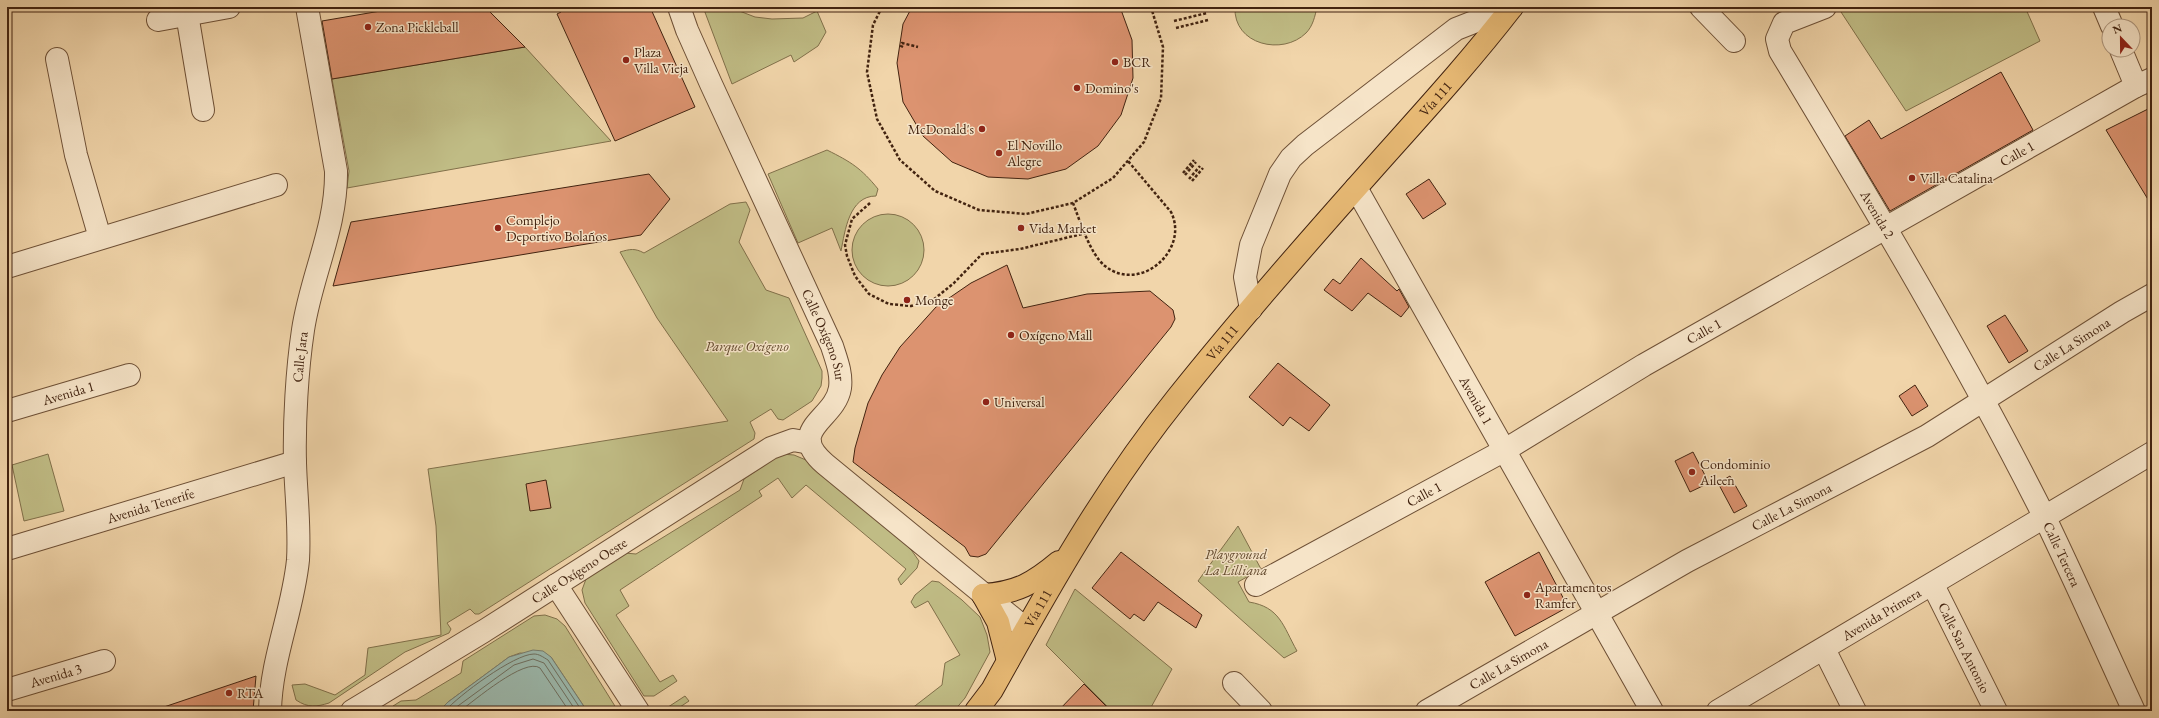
<svg xmlns="http://www.w3.org/2000/svg" width="2159" height="718" viewBox="0 0 2159 718" font-family="'EB Garamond',serif">
<style>
.green{fill:#c0bc85;stroke:#81704a}
.water{fill:#9bb8ac;stroke:#777c6e}
.lines{fill:none;stroke-linecap:round;stroke-linejoin:round}
.shore{stroke:#6e6e5e;stroke-width:1}
.building{fill:#dc9370;stroke:#422310}
.minor-casing{stroke:#6e5036;stroke-width:24}
.major-casing{stroke:#422310;stroke-width:24}
.path{stroke:#422310;stroke-width:2.5;stroke-dasharray:3 2;stroke-linecap:butt}
.minor{stroke:#f6e4c8;stroke-width:22}
.major{stroke:#e8ba75;stroke-width:22}
.poi-dot{fill:#8f2418;stroke:#f6e4c8;stroke-width:1.5}
.labels{text-anchor:middle;dominant-baseline:central;stroke-width:3;stroke-linejoin:round;paint-order:stroke}
.poi-label{font-size:14px;fill:#422310;stroke:#f6e4c8;text-anchor:start}
.street-label{font-size:14px;fill:#422310;stroke:#f6e4c8}
.park-label{font-size:14px;font-style:italic;fill:#62492d;stroke:#f6e4c8}
</style>
<rect width="100%" height="100%" fill="#f1d5aa"/>
<filter id="stains"><feTurbulence type="fractalNoise" baseFrequency=".005" numOctaves="4"/><feColorMatrix values="0 0 0 0 .2 0 0 0 0 .09 0 0 0 0 .02 0 0 0 .5 -.17"/></filter>
<radialGradient id="worn" r=".72"><stop offset=".6" stop-color="#630" stop-opacity="0"/><stop offset="1" stop-color="#630" stop-opacity=".3"/></radialGradient>
<!-- green -->
<path class="green" d="M703 7H729L755 17 772 19 803 18 817 11 826 32 818 46 794 62 791 55 732 84Z
M1235 7H1317C1315 16 1313 26 1306 33 1283 56 1233 45 1235 7Z
M1855 7H2025L2040 41 1906 111 1841 12Z
M525 47 611 141 347 188 349 171 332 79Z
M827 150C851 162 861 168 878 189L876 196C849 196 845 231 841 251L832 228 798 243 768 174Z
M746 202 750 210 739 242 766 290 789 298 822 371V378L821 386 812 401 783 420 778 419 771 409 750 422 755 433 754 439 479 614H475L470 609 447 623 451 629 449 633 405 652 329 703C316 707 308 708 296 700L292 685 305 684 335 695 365 675 368 648 441 635 436 526 428 469 728 421 657 318 620 252C630 249 635 248 644 253L730 204Z
M852 250a36 36 0 1 1 72 0a36 36 0 1 1-72 0Z
M48 454 64 511 24 521 12 465Z
M781 454 794 455 806 460 891 530 912 551 919 561 917 568 901 585 898 579 906 569 806 485 792 498 778 478 759 491 762 496 620 590 629 606 616 615 660 682 673 675 677 681 654 696H644L585 603 582 590 586 579 625 553 636 554 740 490 744 479Z
M1238 526 1261 569 1238 582 1249 602C1280 607 1283 626 1297 651L1284 658 1198 581Z
M932 581 939 582 962 600 980 617 987 635 990 652 965 698 954 711H913L911 709 942 685 945 663 960 655 928 601 915 608 911 602 915 595Z
M1075 589 1172 669 1149 711H1112L1046 645Z
M545 615 557 619 565 626 618 711H587L551 657 520 653 509 657 448 702 439 711H394L393 706 401 701 416 700 461 673 463 661 534 616Z
M685 696 689 701 680 707 682 711H662Z"/>
<!-- water -->
<path class="water" d="M533 650 543 651 551 657 587 711H439L448 702 509 657Z"/>
<g class="lines">
<!-- shore -->
<path class="shore" d="M445 711C458 696 514 654 534 654 539 654 543 657 548 660L582 711
M451 711 514 665 533 659 544 663 576 711
M460 711C474 701 525 657 540 668L569 711"/>
</g>
<!-- building -->
<path class="building" d="M404 7H485L525 47 332 79 322 21Z
M559 7H650L695 107 615 141 557 14 561 12Z
M912 7H1120L1132 40 1133 78 1121 115 1098 146 1066 169 1028 179 988 177 952 162 923 136 903 102 897 63 903 24Z
M2001 72 2033 130 1890 211 1845 136 1869 120 1881 139Z
M2152 107V206L2106 130Z
M649 174 670 199 641 235 333 286 351 222Z
M1429 179 1446 204 1423 219 1406 194Z
M1361 258 1397 291 1399 289 1409 307 1401 317 1368 293 1352 311 1324 290 1333 279 1340 284Z
M1007 265 1023 308 1087 294 1150 291 1173 310 1175 319 1171 327 986 554 978 557 970 556 965 547 853 462 855 448 868 403 882 375 900 347 936 307 971 283Z
M2005 315 2028 351 2009 363 1987 326Z
M1278 363 1330 405 1309 431 1290 417 1283 426 1249 397Z
M1915 385 1928 406 1912 416 1899 396Z
M1693 452 1709 483 1690 492 1675 461Z
M1730 476 1747 506 1734 513 1718 483Z
M546 480 551 508 530 511 526 484Z
M1121 552 1202 615 1196 628 1158 602 1144 621 1134 614 1130 619 1092 588Z
M1539 552 1568 607 1515 636 1485 582Z
M256 676 253 711H159L158 709Z
M1084 684 1111 711H1058Z"/>
<g class="lines">
<defs>
<g id="minor">
<path id="s1" d="M679 7 687 30 711 84 832 346C836 359 842 373 840 388 835 420 785 429 825 464L1026 629"/>
<path d="M1701 7 1734 41"/>
<path id="s2" d="M1825 7 1784 23 1777 39 1780 51C1872 204 1964 357 2044 516 2075 580 2104 646 2134 711"/>
<path d="M2104 7 2112 26"/>
<path d="M187 14 203 110"/>
<path d="M158 20 229 7"/>
<path d="M2121 50 2136 86"/>
<path d="M57 59 76 155 100 238"/>
<path id="s3" d="M1356 188 1652 711"/>
<path d="M7 267 276 185"/>
<path d="M1251 309 1245 277 1251 245 1280 174 1291 158 1305 145 1456 29 1512 7"/>
<path id="s4" d="M7 411 129 375"/>
<path id="s5" d="M7 549 295 462"/>
<path d="M556 585 638 711"/>
<path id="s6" d="M1256 585 1505 450 1644 365 2136 86 2152 79"/>
<path id="s7" d="M1933 585 1996 711"/>
<path d="M1824 649 1855 711"/>
<path d="M1234 683 1261 711"/>
<path id="s8" d="M7 690 104 661"/>
<path id="s9" d="M270 711C271 659 293 611 298 560 300 527 296 495 295 463 294 422 297 370 303 330 311 276 337 227 336 171L307 7"/>
<path id="s10" d="M352 711 484 631 771 448 793 440 810 443"/>
<path id="s11" d="M1427 711 1687 561 1927 436 2122 312 2152 295"/>
<path id="s12" d="M1718 711 2152 453"/>
</g>
<g id="major">
<path d="M983 595C1017 593 1034 583 1059 562"/>
<path d="M983 595 998 622 1008 661"/>
<path id="s13" d="M976 711 992 690C1048 589 1104 489 1177 398 1239 320 1305 245 1371 171 1419 117 1468 64 1512 7"/>
</g>
</defs>
<!-- minor casing -->
<use href="#minor" class="minor-casing"/>
<!-- major casing -->
<use href="#major" class="major-casing"/>
<!-- path -->
<path class="path" d="M882 7 873 25 867 72 877 119 900 160 935 191 979 210 1026 214 1073 203 1113 178 1144 142 1161 98 1163 47 1151 7
M1174 21 1207 13
M1176 28 1208 20
M903 47 901 46 902 43 918 47
M1183 173 1194 160
M1185 175 1196 162
M1189 179 1200 166
M1192 181 1203 168
M870 203 852 219 845 245 847 256 855 276 869 294 889 304 911 306 933 300 954 283 982 254 1020 249 1086 233
M1073 203C1080 221 1090 254 1105 266 1140 294 1190 250 1171 212L1128 161"/>
<!-- minor -->
<use href="#minor" class="minor"/>
<!-- major -->
<use href="#major" class="major"/>
</g>
<!-- markers -->
<g class="poi-dot">
<circle cx="368" cy="27" r="4"/>
<circle cx="626" cy="60" r="4"/>
<circle cx="1115" cy="62" r="4"/>
<circle cx="1077" cy="88" r="4"/>
<circle cx="982" cy="129" r="4"/>
<circle cx="999" cy="153" r="4"/>
<circle cx="1912" cy="178" r="4"/>
<circle cx="498" cy="228" r="4"/>
<circle cx="1021" cy="228" r="4"/>
<circle cx="907" cy="300" r="4"/>
<circle cx="1011" cy="335" r="4"/>
<circle cx="986" cy="402" r="4"/>
<circle cx="1692" cy="472" r="4"/>
<circle cx="1527" cy="595" r="4"/>
<circle cx="229" cy="693" r="4"/>
</g>
<g class="labels">
<!-- poi labels -->
<g class="poi-label">
<text x="376" y="27">Zona Pickleball</text>
<text x="634" y="52">Plaza<tspan x="634" dy="16">Villa Vieja</tspan></text>
<text x="1123" y="62">BCR</text>
<text x="1085" y="88">Domino's</text>
<text x="974" y="129" text-anchor="end">McDonald's</text>
<text x="1007" y="145">El Novillo<tspan x="1007" dy="16">Alegre</tspan></text>
<text x="1920" y="178">Villa Catalina</text>
<text x="506" y="220">Complejo<tspan x="506" dy="16">Deportivo Bolaños</tspan></text>
<text x="1029" y="228">Vida Market</text>
<text x="915" y="300">Monge</text>
<text x="1019" y="335">Oxígeno Mall</text>
<text x="994" y="402">Universal</text>
<text x="1700" y="464">Condominio<tspan x="1700" dy="16">Aileen</tspan></text>
<text x="1535" y="587">Apartamentos<tspan x="1535" dy="16">Ramfer</tspan></text>
<text x="237" y="693">RTA</text>
</g>
<!-- street labels -->
<g class="street-label">
<text stroke="none"><textPath href="#s13" startOffset="768">Vía 111</textPath></text>
<text stroke="none"><textPath href="#s6" startOffset="875">Calle 1</textPath></text>
<text stroke="none"><textPath href="#s2" startOffset="264">Avenida 2</textPath></text>
<text stroke="none"><textPath href="#s6" startOffset="515">Calle 1</textPath></text>
<text stroke="none"><textPath href="#s1" startOffset="359">Calle Oxígeno Sur</textPath></text>
<text stroke="none"><textPath href="#s13" startOffset="444">Vía 111</textPath></text>
<text stroke="none"><textPath href="#s11" startOffset="742">Calle La Simona</textPath></text>
<text stroke="none"><textPath href="#s9" startOffset="357">Calle Jara</textPath></text>
<text stroke="none"><textPath href="#s4" startOffset="64">Avenida 1</textPath></text>
<text stroke="none"><textPath href="#s3" startOffset="244">Avenida 1</textPath></text>
<text stroke="none"><textPath href="#s6" startOffset="191">Calle 1</textPath></text>
<text stroke="none"><textPath href="#s5" startOffset="150">Avenida Tenerife</textPath></text>
<text stroke="none"><textPath href="#s11" startOffset="418">Calle La Simona</textPath></text>
<text stroke="none"><textPath href="#s2" startOffset="651">Calle Tercera</textPath></text>
<text stroke="none"><textPath href="#s10" startOffset="267">Calle Oxígeno Oeste</textPath></text>
<text stroke="none"><textPath href="#s13" startOffset="120">Vía 111</textPath></text>
<text stroke="none"><textPath href="#s12" startOffset="190">Avenida Primera</textPath></text>
<text stroke="none"><textPath href="#s7" startOffset="70">Calle San Antonio</textPath></text>
<text stroke="none"><textPath href="#s11" startOffset="94">Calle La Simona</textPath></text>
<text stroke="none"><textPath href="#s8" startOffset="51">Avenida 3</textPath></text>
</g>
<!-- park labels -->
<g class="park-label">
<text x="747" y="346">Parque Oxígeno</text>
<text x="1236" y="554">Playground<tspan x="1236" dy="16">La Lilliana</tspan></text>
</g>
</g>
<!-- margin -->
<rect width="2159" height="718" fill="none" stroke="#f1d5aa" stroke-width="24"/>
<rect x="8" y="8" width="2143" height="702" fill="none" stroke="#422310" stroke-width="2"/>
<rect x="12" y="12" width="2135" height="694" fill="none" stroke="#422310"/>
<!-- north arrow -->
<g transform="translate(2121 38) rotate(338)"><circle r="19" fill="#f6e4c8" stroke="#ae977e"/>
<path d="M0-3L7 15L0 10L-7 15Z" fill="#8f2418"/>
<text y="-6" font-size="11" font-weight="bold" text-anchor="middle" fill="#422310">N</text>
</g>
<rect width="100%" height="100%" filter="url(#stains)"/>
<rect width="100%" height="100%" fill="url(#worn)"/>
</svg>
